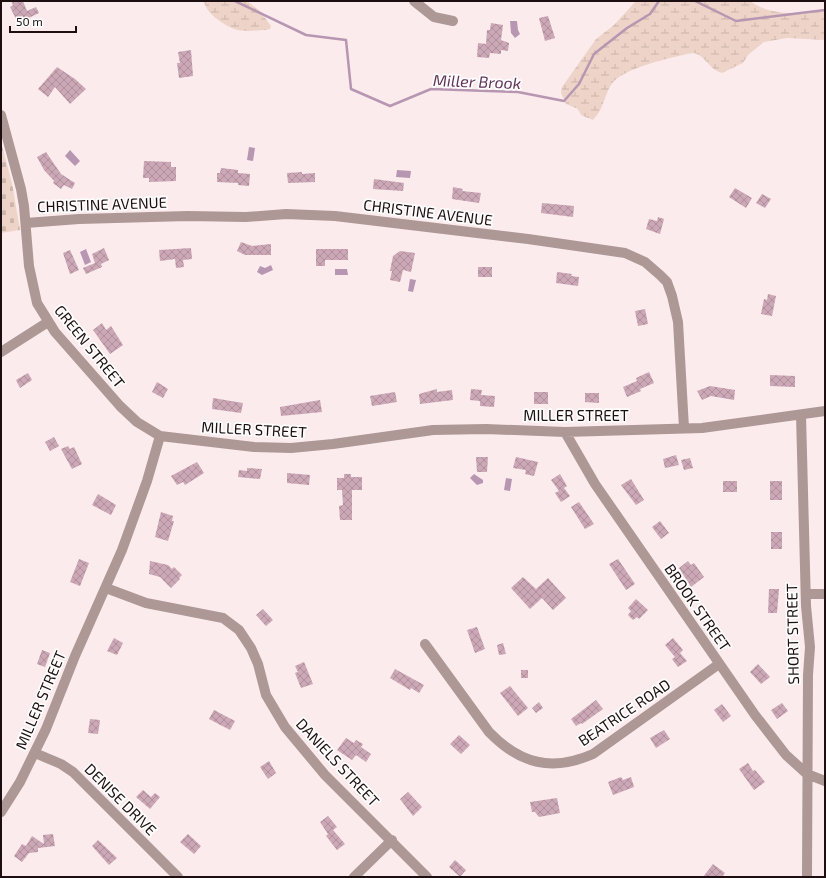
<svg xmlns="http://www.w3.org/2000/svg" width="826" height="878" viewBox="0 0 826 878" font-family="'Exo 2',sans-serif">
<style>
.wetland{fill:url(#wetland-marsh)}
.cemetery{fill:url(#cemetery-stones)}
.water{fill:#b796b1}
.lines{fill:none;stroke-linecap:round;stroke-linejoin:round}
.stream{stroke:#b796b1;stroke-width:2.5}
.building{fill:url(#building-cross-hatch)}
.street{stroke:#ad9895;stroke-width:10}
.labels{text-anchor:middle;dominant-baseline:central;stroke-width:3.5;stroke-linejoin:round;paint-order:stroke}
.street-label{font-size:15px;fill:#1d0f11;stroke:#fdfdfd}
.water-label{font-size:16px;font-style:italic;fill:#61345a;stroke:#fdfdfd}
</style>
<defs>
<pattern id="wetland-marsh" width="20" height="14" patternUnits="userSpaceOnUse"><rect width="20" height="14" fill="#eed4c8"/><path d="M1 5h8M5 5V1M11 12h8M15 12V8" fill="none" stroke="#ccb5ab"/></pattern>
<pattern id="cemetery-stones" width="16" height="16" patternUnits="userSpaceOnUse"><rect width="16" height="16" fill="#eed4c8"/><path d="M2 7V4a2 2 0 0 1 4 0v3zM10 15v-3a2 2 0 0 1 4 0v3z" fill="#ccb5ab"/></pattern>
<pattern id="building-cross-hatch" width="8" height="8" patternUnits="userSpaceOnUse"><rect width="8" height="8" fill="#cca7b6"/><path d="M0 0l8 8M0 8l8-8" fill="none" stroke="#af8f9b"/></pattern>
</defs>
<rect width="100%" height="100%" fill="#fcebed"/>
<!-- wetland -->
<path class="wetland" d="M204 1H247L259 10 271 26 270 29 266 30C258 30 246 32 238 30 227 28 205 13 204 1Z
M636 1H750C772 17 800 14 825 9V40L787 38 764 42 748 55 743 63 722 73C708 69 706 55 693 53 673 57 621 68 611 85 603 98 604 109 593 120L581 115 578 109 566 104 561 93 562 87 596 39 614 25Z"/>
<!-- cemetery -->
<path class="cemetery" d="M1 142 12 183 20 230 1 233Z"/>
<!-- water -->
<path class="water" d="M510 21H517L518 30 520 34 515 38 511 33Z
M249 147 255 148 253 161 247 160Z
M70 150 80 161 75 166 65 156Z
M397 170 411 171 410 178 396 177Z
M86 249 91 262 85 265 80 252Z
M271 265 273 270 262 275 257 272 260 266 265 268Z
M335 269H347L348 275H335Z
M410 279 416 280 413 292 408 291Z
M474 474 483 480V483L477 485 470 478Z
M506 478 512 479 510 491 504 490Z"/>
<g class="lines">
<!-- stream -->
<path class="stream" d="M235 1 306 35 346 40 351 89 390 106 431 89 518 92 564 101 579 84 594 54 627 28 650 14 659 1
M695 1 736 21 825 10"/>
</g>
<!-- building -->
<path class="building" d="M11 1H23L27 11 36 7 39 13 18 23 10 7 13 5Z
M548 16 555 38 545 41 539 18Z
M491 23 503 25 501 40 509 43 508 51 501 50V54L490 53 489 58 477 57 478 43 486 44 487 30H490Z
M191 50 193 76 179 78 177 63H180L178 52Z
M57 67 75 79 86 89 70 104 55 87 48 97 38 89Z
M46 152 61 174 75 183 72 189 64 185 61 189 53 183 54 181 44 170 37 157Z
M144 161 171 162V167H176V181L149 182V178H143Z
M221 168 238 170V173L250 174 249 186 238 185V183L217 182V173H220Z
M302 172V174L315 173V182L288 183 287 173Z
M374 179 404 183 403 191 373 189Z
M453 187 463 189 462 191 481 193 479 203 452 199Z
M735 188 752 198 746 208 729 197Z
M762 194 771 199 765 208 756 203Z
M542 203 574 206 573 217 541 213Z
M658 217 664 219 660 234 646 229 649 219 657 221Z
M241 242 252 246 271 244V255H245L237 251Z
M104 248 109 260 101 264 102 267 86 274 83 268 95 263 92 254Z
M191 248 192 259 183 260 184 267 176 268 175 259 160 261 159 250Z
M316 249H348V260H325V266H316Z
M70 250 79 270 70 274 63 253Z
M400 251 415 253 411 272 403 270 400 282 390 280 392 271H390L393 256Z
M478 267H492V277H478Z
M557 272 572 274 571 276 579 277 578 286 556 283Z
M768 294 776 296 772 316 761 314 764 299 767 300Z
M645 309 648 324 638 326 635 311Z
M102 323 106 330 111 326 123 345 110 354 93 330Z
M649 372 654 383 640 389 641 391 627 397 623 387 637 381 636 378Z
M28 373 32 380 20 388 16 380Z
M770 375 795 376V387L770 386Z
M157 382 168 389 163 398 152 392Z
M710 386 735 390 734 400 711 396 702 400 697 391Z
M437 389V392L452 390 453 400 420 404 419 394Z
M471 389 482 390 481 395 495 396 494 407 480 406V401L470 400Z
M395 392 397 402 372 406 370 396Z
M534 392H548V404H534Z
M585 393H599V403L585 402Z
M213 398 243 403 241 413 212 409Z
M320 400 322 412 281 416 280 407Z
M54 437 59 446 50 451 45 442Z
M68 446 70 449 74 447 82 464 72 469 61 449Z
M676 455 679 465 665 468 663 459Z
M476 457H488L487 472H477Z
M516 457 538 462 534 476 525 474 526 470 513 468Z
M690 458 693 468 684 470 681 460Z
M197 462 204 473 185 485 183 482 177 485 171 476Z
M247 468 262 469 260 479 238 477 239 470 247 471Z
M287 473 310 475 309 485 287 483Z
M344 474H351V477H362V490H352V520H340L339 506 343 505 342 490H337V478H344Z
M560 474 567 486 564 488 570 496 561 502 555 493 559 491 551 480Z
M631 479 644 500 636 505 621 485Z
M723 481H737V492H723Z
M770 481H782V500H770Z
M98 494 116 505 111 515 92 505Z
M579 502 594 524 585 529 571 507Z
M161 512 173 516 172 521H174L168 541 155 537Z
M660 521 669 533 661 539 652 527Z
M771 532H782V549H771Z
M79 559 89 563 80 586 70 582Z
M618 559 635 584 626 590 609 564Z
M150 561 168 565 172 569 174 567 182 575 179 578 180 579 171 588 160 577 149 574Z
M688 561 691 565 694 563 704 577 691 587 679 568Z
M523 577 536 589 548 578 566 598 553 610 542 598 530 609 511 588Z
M769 589H779L777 613H768Z
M636 599 648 610 639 619 637 617 633 620 628 615 631 611 628 608Z
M263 609 273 620 266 626 256 615Z
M477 627 485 649 475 653 467 630Z
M114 638 123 643 117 655 107 651Z
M673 638 683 650 680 653 687 661 678 667 672 659 675 657 665 645Z
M503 643 506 654 499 655 497 645Z
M42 650 50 653 45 667 37 664Z
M304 662 313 684 301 688 295 673 298 672 295 666Z
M758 664 770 677 761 684 750 672Z
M395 669 424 685 419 693 411 688 410 690 390 678Z
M521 670H528V678H521Z
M510 686 528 708 518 716 500 693Z
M596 700 603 709 582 724 581 723 576 726 571 719Z
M539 702 543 708 536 713 532 708Z
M782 703 788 711 777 719 771 710Z
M722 704 731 716 723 722 714 710Z
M214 710 235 721 230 730 209 719Z
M90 719 100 720 98 734 88 733Z
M664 730 670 739 656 748 650 738Z
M459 735 470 745 461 754 450 744Z
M346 738 354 743 356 740 363 744 361 747 371 754 366 762 356 755 352 760 337 750Z
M269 761 276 773 268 779 260 767Z
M748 763 753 771 755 770 765 782 754 790 739 769Z
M621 777 623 780 631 777 634 787 613 795 608 782Z
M143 790 151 797 155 793 160 797 150 809 136 797Z
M408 792 422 807 413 816 400 799Z
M557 798 560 813 539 817 535 812H532L530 802Z
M328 816 337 827 333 830 345 844 337 850 326 836 328 834 320 822Z
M53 834 55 846 38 848V852L29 853 22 862 14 856 22 844 26 846 32 836 44 844 43 835Z
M188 834 201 846 194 854 180 842Z
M98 840 117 858 109 865 92 846Z
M455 860 466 870 460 877 449 867Z
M713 864 725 873 722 877H703Z"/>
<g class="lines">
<!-- street -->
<path class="street" d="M414 1 434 17 453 21
M1 115 21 189 24 206 29 266 37 303 55 332 120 406 137 422 160 436 254 447 291 448 333 444 433 430 486 429 565 432 702 428 825 411
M26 223 79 219 188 216 246 217 286 214 335 216 528 239 625 253 645 262 660 275 667 282 672 296 678 322 684 428
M1 352 48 322
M801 415 806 606 810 647 808 675 807 877
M565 432 595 484 755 715 786 755 807 774 825 781
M106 588 146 603 223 618 239 630 251 648 258 664 266 695 285 727 325 775 427 877
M806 594H825
M425 644 489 732C520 764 552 772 593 754L719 664
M35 753 61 764 73 772 178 877
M1 812 20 782 46 729 75 656 122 550 147 481 160 436
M354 877 392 840"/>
</g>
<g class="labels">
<!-- street labels -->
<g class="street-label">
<text transform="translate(102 204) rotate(-2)">CHRISTINE AVENUE</text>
<text transform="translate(428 212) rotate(7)">CHRISTINE AVENUE</text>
<text transform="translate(90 346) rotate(51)">GREEN STREET</text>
<text x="576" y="415">MILLER STREET</text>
<text transform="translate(254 429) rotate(3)">MILLER STREET</text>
<text transform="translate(698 607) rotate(55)">BROOK STREET</text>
<text transform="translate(792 634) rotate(-91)">SHORT STREET</text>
<text transform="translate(40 700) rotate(-67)">MILLER STREET</text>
<text transform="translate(624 712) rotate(-34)">BEATRICE ROAD</text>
<text transform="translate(338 762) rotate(47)">DANIELS STREET</text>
<text transform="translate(121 799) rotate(45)">DENISE DRIVE</text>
</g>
<!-- water labels -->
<g class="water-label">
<text transform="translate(477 81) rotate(2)">Miller Brook</text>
</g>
</g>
<!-- border -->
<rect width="826" height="878" fill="none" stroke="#1d0f11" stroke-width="4"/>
<!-- scale -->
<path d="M10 26v6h66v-6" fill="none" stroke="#1d0f11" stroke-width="2"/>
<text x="16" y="26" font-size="12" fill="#1d0f11" stroke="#fdfdfd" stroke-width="3" paint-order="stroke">50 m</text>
</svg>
